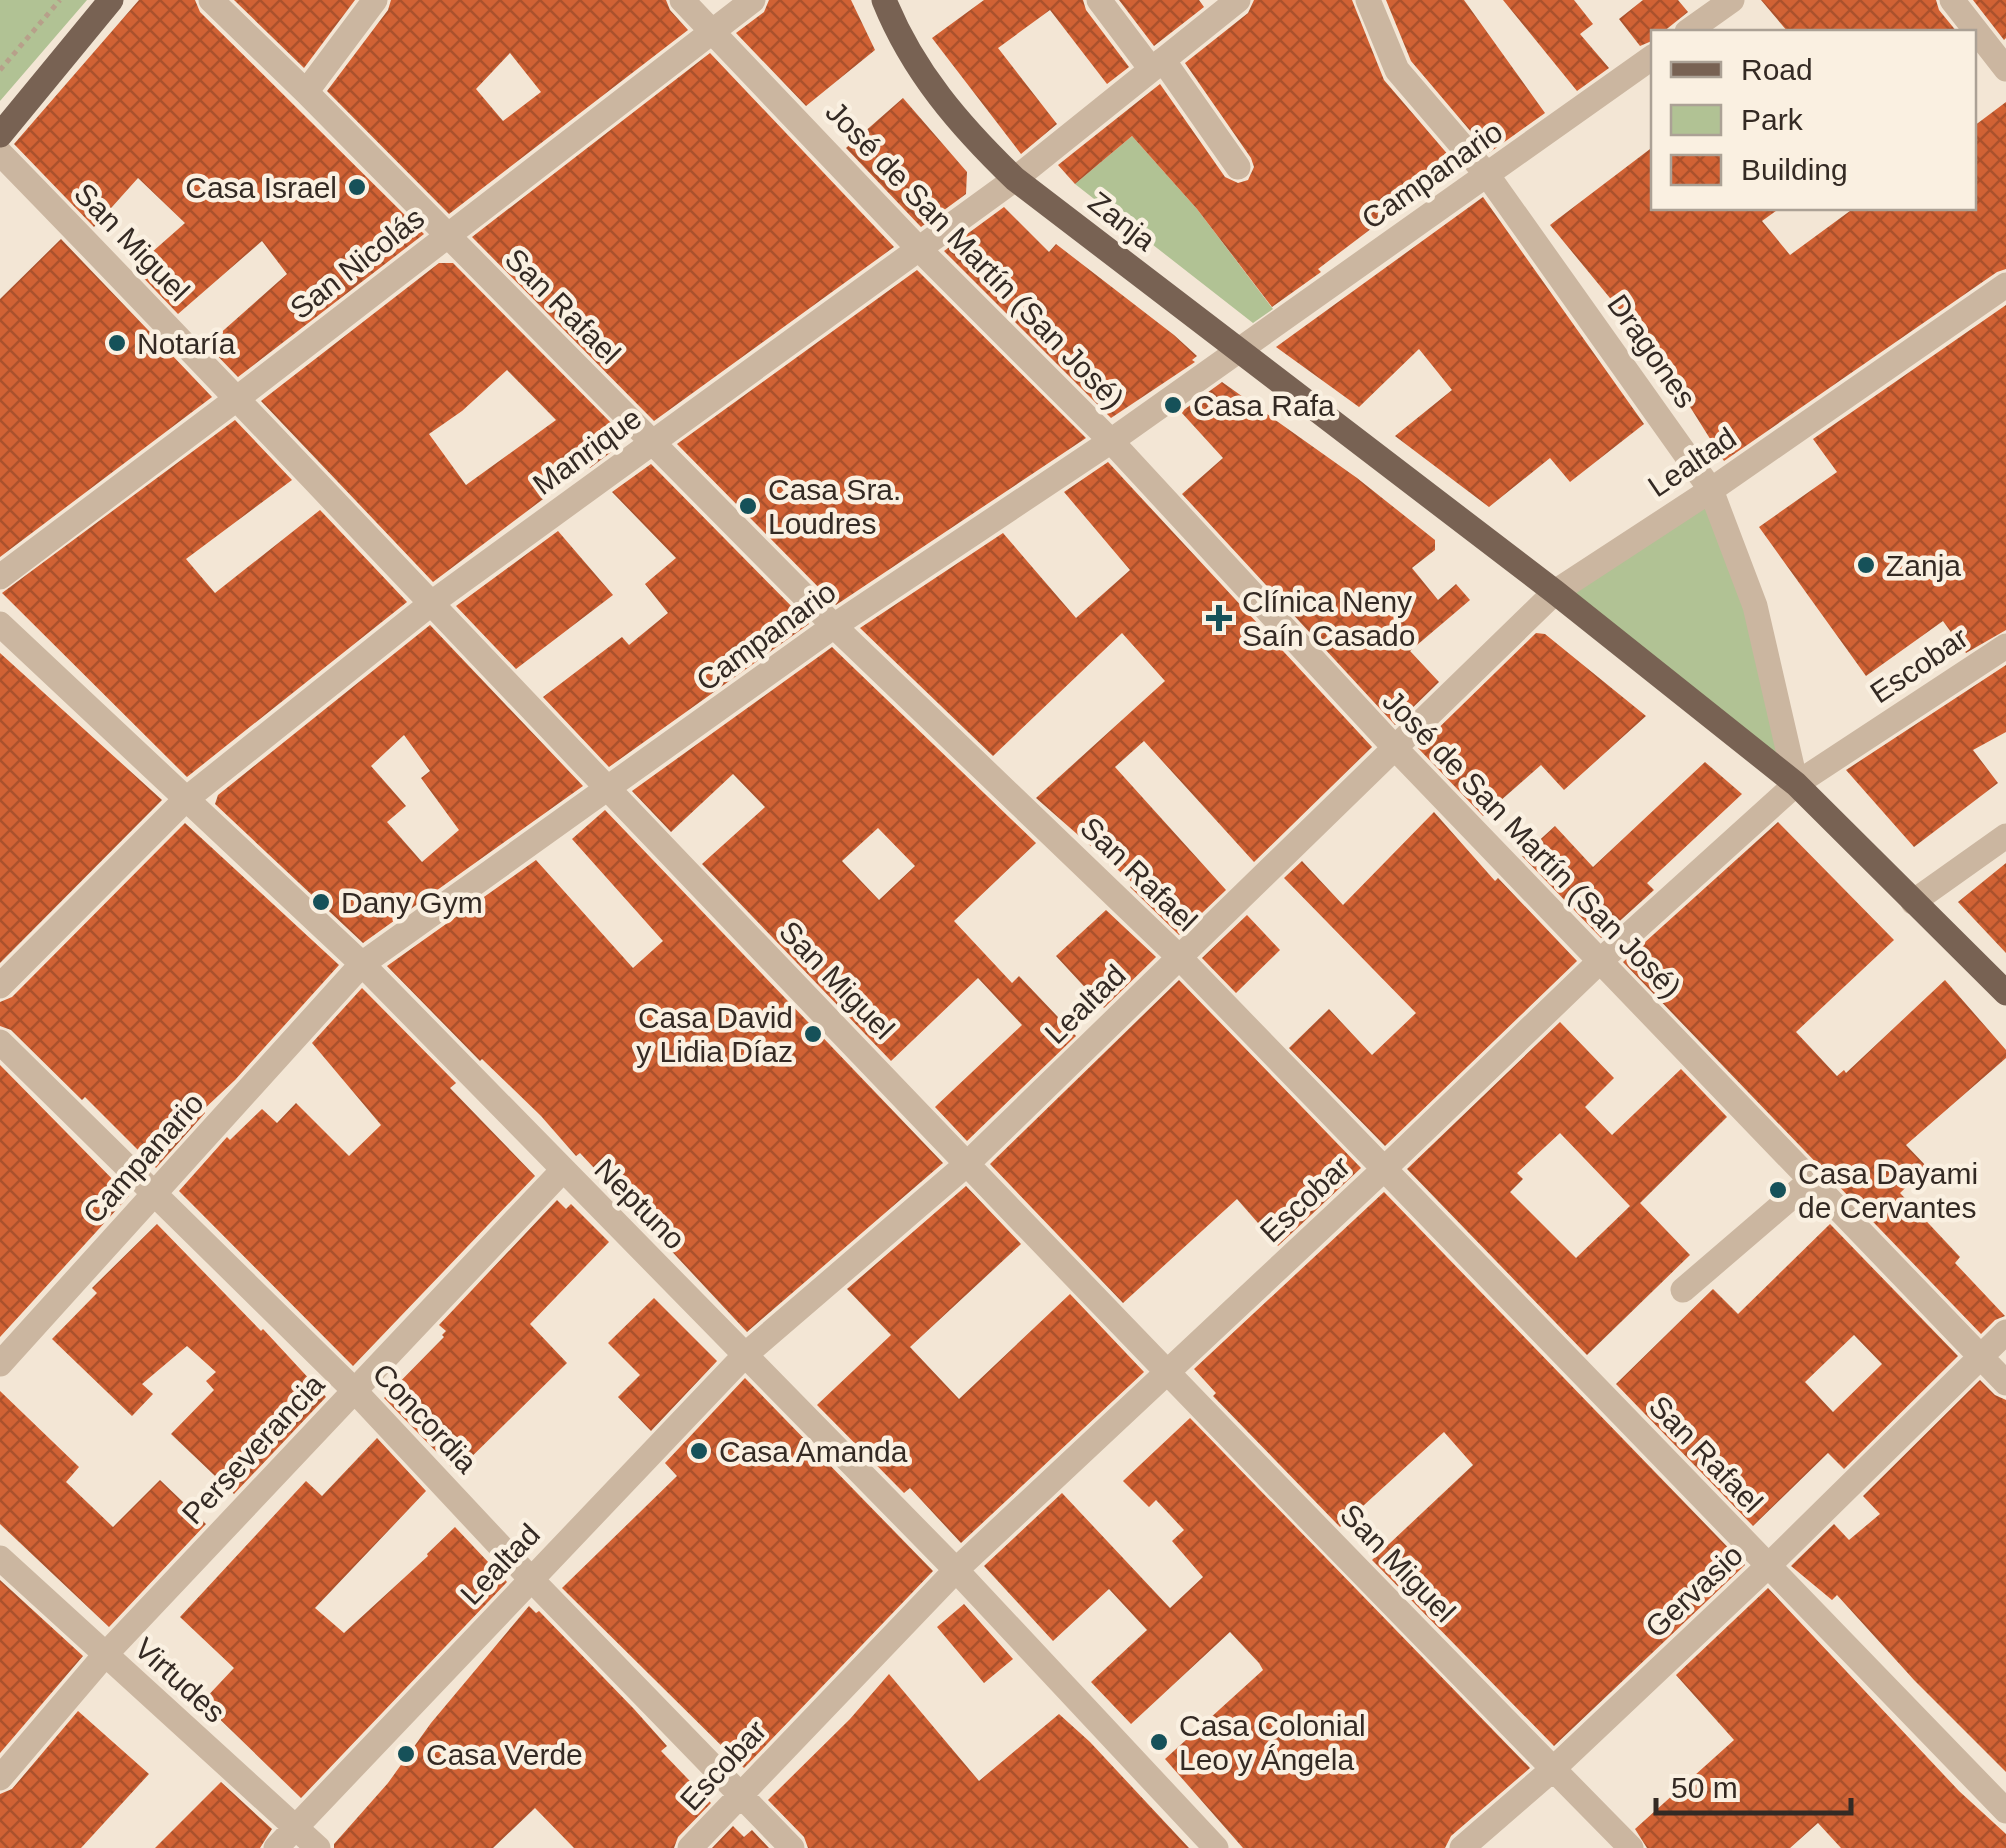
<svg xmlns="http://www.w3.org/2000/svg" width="2006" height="1848" viewBox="0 0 2006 1848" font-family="Arial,sans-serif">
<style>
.green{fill:#b1c294}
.building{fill:url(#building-cross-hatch);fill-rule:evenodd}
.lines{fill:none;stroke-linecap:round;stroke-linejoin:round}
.path{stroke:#b7a08a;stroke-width:5;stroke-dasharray:5 5;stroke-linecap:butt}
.minor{stroke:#cbb6a0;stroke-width:25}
.major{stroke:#786253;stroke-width:25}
.poi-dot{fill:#165159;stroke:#faf0e1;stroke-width:4}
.labels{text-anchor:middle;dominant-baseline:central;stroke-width:9;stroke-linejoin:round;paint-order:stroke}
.street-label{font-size:30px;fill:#342a24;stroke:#faf0e1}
.poi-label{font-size:30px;fill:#342a24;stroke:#faf0e1;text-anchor:start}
</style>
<defs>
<pattern id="building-cross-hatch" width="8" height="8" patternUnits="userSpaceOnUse" patternTransform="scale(2.5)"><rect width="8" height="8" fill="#d16234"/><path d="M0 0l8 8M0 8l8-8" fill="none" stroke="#aa512c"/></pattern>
</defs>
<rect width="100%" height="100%" fill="#f3e6d5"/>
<!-- green -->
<path class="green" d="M0 0H87L0 101Z
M1132 136 1197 209 1273 309 1253 323 1075 184Z
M1711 490 1796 784 1555 592Z"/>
<!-- building -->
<path class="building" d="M139 0H195L200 12 424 234 238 377 207 345 287 274 262 241 178 314 134 268 185 223 138 178 94 227 14 144Z
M234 0H355L304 68Z
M391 0H666L670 10 688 30 449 214 327 91 388 10ZM510 53 541 92 503 121 476 89Z
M769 0H851L875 50 806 106 736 33 764 12Z
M984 0H1083L1086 10 1129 67 1107 84 1050 10 998 48 1057 124 1021 154 932 38Z
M1119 0H1199L1204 7 1154 46Z
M1254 0H1352L1384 80 1456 164 1423 189 1416 179 1376 209 1384 219 1318 269 1321 272 1272 307 1197 209 1132 136 1075 184 1058 165 1160 84 1225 177 1238 183 1248 180 1254 167 1251 158 1185 63 1248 13Z
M1386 0H1464L1545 113 1489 153 1411 61Z
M1503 0H1574L1593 24 1580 34 1609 68 1577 91Z
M1643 0H1678L1688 12 1663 32H1654V40L1640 46 1619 19Z
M1761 0H1936L1939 10 1957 32H1788Z
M1973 0H2006V38L2004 40Z
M710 53 894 247 654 421 472 237Z
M903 98 967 172 966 194 921 227 846 148Z
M2006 102V269L1997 272 1724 461 1660 359 1550 225 1654 146V208H1780L1762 221 1790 255 1854 208H1974V126Z
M1483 197 1644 424 1570 482 1550 458 1489 507 1395 436 1452 390 1419 349 1359 407 1276 347Z
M1004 207 1049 252 1056 244 1174 335 1197 356 1192 360 1195 362 1111 418 944 251Z
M61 239 212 397 0 557V299Z
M439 263H453L621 433 618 447 590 468 587 466 433 582 261 401ZM507 370 556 420 466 485 429 434 462 411Z
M917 270 1086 438 836 605 677 444Z
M2006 305V630L1966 653 1943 621 1866 676 1759 527 1837 472 1813 439Z
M1222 382 1357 478 1435 540V550L1412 568 1438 600 1456 584 1470 600 1410 651 1439 682 1395 725 1182 494 1223 458 1181 412Z
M235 420 292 480 186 559 215 593 320 510 407 602 187 777 2 593Z
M1108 462 1372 747 1254 862 1144 741 1115 767 1226 890 1179 935 1130 887 1134 884 1036 798 1165 681 1122 633 993 756 860 628 1003 533 1076 618 1130 570 1064 492Z
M651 464 809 624 609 767 543 697 622 637 629 645 668 613 645 584 676 558 612 492Z
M558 531 613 595 516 669 456 606Z
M430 625 583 786 363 943 215 804 218 795ZM404 735 430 771 421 778 459 830 422 862 387 822 406 806 371 766Z
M1536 633 1545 634 1646 716 1564 790 1541 765 1483 816 1418 748Z
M832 647 1036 843 954 921 1012 983 1019 976 1076 1036 967 1141 935 1107 1022 1025 978 978 891 1061 702 864 765 807 733 774 671 832 632 791ZM878 828 915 866 879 900 842 861Z
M0 653 162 800 0 963Z
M2006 665V732L1973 750 1998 783 1914 847 1846 770Z
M1705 762 1742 794 1647 883 1654 890 1601 938 1522 856 1555 826 1593 867Z
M605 810 943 1163 747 1332 580 1153 576 1156 541 1116 482 1059 480 1061 387 966 536 860 633 968 663 941 572 839Z
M1434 812 1495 881 1498 878 1577 961 1385 1146 1289 1048 1329 1009 1372 1055 1416 1013 1284 878 1302 861 1343 905Z
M1778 822 1894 940 1796 1032 1837 1076 1844 1070 1846 1073 1945 980 2006 1050V1058L1906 1145 1927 1167 1900 1193 1960 1257 1955 1263 2005 1316 1995 1320 1981 1334 1623 962Z
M185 823 339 965 235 1080 203 1110 205 1113 156 1168 85 1097 82 1100 11 1030 0 1026V1002L12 997Z
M2006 863V953L1958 902Z
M1106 910 1156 957 1104 1008 1056 956Z
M1247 915 1280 950 1236 993 1202 958Z
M1179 980 1361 1168 1278 1246 1237 1199 1123 1303 990 1164Z
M362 988 456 1083 450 1088 535 1176 353 1366 179 1191 227 1137 230 1140 262 1109 277 1123 296 1103 349 1156 381 1125 312 1043Z
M1560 1022 1614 1078 1585 1107 1612 1135 1681 1069 1727 1117 1640 1203 1690 1255 1587 1355 1407 1169ZM1560 1133 1630 1206 1576 1258 1510 1192 1523 1179 1517 1173Z
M0 1065 129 1196 0 1337Z
M966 1186 1021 1244 910 1347 959 1399 1070 1294 1144 1372 961 1543 910 1488 904 1493 817 1405 891 1335 847 1289Z
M1384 1192 1745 1565 1554 1746 1372 1560 1473 1465 1444 1432 1340 1527 1213 1396 1216 1393 1194 1369Z
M557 1200 566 1209 571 1204 609 1242 530 1324 567 1363 456 1472 384 1398 444 1337 442 1335 446 1331 439 1325Z
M157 1224 261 1331 263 1329 326 1397 234 1494 171 1434 214 1390 206 1381 216 1372 187 1346 142 1384 153 1394 132 1416 52 1339 97 1293 92 1288Z
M1830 1224 1958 1356 1844 1469 1828 1453 1753 1526 1616 1384 1713 1289 1738 1314ZM1854 1335 1882 1364 1833 1412 1805 1382Z
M654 1298 717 1361 651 1431 618 1397 640 1375 608 1343Z
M745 1378 933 1571 744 1768 562 1588 677 1476 665 1463Z
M1980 1380 1995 1395 2006 1400V1772L1914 1680 1837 1595 1832 1600 1791 1566 1834 1524 1849 1540 1880 1514 1863 1496Z
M0 1391 79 1467 66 1482 113 1527 160 1480 206 1524 109 1627 0 1524Z
M1190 1418 1530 1768 1451 1836 1445 1848H1243L1165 1759 1263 1670 1259 1663 1230 1632 1131 1724 1091 1682 1147 1630 1109 1589 1053 1641 984 1566 1062 1493 1170 1608 1203 1577 1172 1541 1184 1530 1156 1500 1149 1507 1123 1481Z
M377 1438 426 1491 315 1608 344 1633 428 1556 427 1554 455 1527 507 1582 301 1798 202 1702 234 1668 180 1617 306 1481 322 1496Z
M0 1580 83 1656 0 1753Z
M1768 1588 1959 1791 2006 1834V1848H1841L1818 1823 1790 1848H1647L1635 1829 1734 1740 1676 1675Z
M964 1604 1013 1659 984 1683 937 1627Z
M529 1606 536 1613 539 1611 634 1709 667 1746 661 1751 711 1803 678 1837 674 1848H574L535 1808 493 1848H334V1844L388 1783 431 1723Z
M889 1674 979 1781 1059 1714 1090 1742 1189 1848H808L804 1837 768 1800 850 1719Z
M78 1711 149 1774 81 1848H0V1794L12 1789Z
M221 1782 272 1829 260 1848H155Z
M733 1826 744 1837 752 1830 769 1848H712Z"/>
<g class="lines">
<!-- path -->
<path class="path" d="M0 70 60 0"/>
<!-- minor -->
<path class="minor" d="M211 0 306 92 834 626 1179 957 2006 1811
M682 0 920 250 1111 441 1395 748 2006 1383
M1099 0 1151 69
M1368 0 1397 70 1488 176 1711 490 1755 606 1796 784
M1952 0 2006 69
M1687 32 1732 0
M1163 60 1238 167
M306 92 375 0
M0 153C206 364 408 580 613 794 950 1147 1288 1500 1631 1848
M0 577 239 397 753 0
M0 624 362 964 956 1570 1216 1848
M1913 902 2006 836
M0 986 185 800 433 602 1015 179 1238 0
M0 1042 353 1389 530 1578 792 1848
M1683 1290 1810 1181
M0 1364 362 964 834 626 1111 441 1654 56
M0 1558 318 1848
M0 1778 104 1656 562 1171
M276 1848 745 1355 968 1163 1555 592 1711 490 2006 285
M690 1848 956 1570 1382 1171 1599 962 1796 784 2006 646
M1462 1848 1553 1769 1769 1565 2006 1332"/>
<!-- major -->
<path class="major" d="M884 0C913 72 960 126 1015 179L1555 592 1796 784 2006 993
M0 135 111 0"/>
</g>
<!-- markers -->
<g class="poi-dot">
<circle cx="357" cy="187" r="10"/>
<circle cx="117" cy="343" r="10"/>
<circle cx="1173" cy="405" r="10"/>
<circle cx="748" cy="506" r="10"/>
<circle cx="1866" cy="565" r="10"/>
<path d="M1214 603h10v10h10v10h-10v10h-10v-10h-10v-10h10z"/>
<circle cx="321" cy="902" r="10"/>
<circle cx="813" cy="1034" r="10"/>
<circle cx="1778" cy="1190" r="10"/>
<circle cx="699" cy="1451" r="10"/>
<circle cx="1159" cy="1742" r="10"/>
<circle cx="406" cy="1754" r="10"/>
</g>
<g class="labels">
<!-- street labels -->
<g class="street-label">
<text transform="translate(1432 175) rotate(-35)">Campanario</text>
<text transform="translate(1122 221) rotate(38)">Zanja</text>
<text transform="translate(132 242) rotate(46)">San Miguel</text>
<text transform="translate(975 255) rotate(46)">José de San Martín (San José)</text>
<text transform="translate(357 263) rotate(-38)">San Nicolás</text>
<text transform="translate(563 306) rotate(45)">San Rafael</text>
<text transform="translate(1652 351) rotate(55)">Dragones</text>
<text transform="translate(587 451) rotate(-36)">Manrique</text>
<text transform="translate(1692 462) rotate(-34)">Lealtad</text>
<text transform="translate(766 636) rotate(-36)">Campanario</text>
<text transform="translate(1919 665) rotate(-34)">Escobar</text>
<text transform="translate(1532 844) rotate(46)">José de San Martín (San José)</text>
<text transform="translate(1139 874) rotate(44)">San Rafael</text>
<text transform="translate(837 980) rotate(46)">San Miguel</text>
<text transform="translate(1085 1004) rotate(-44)">Lealtad</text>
<text transform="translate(143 1158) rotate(-48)">Campanario</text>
<text transform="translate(1305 1199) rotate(-43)">Escobar</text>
<text transform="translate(640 1204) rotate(45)">Neptuno</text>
<text transform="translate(425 1418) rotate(47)">Concordia</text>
<text transform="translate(253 1449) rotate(-47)">Perseverancia</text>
<text transform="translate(1706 1454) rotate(46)">San Rafael</text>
<text transform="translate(1398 1563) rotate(46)">San Miguel</text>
<text transform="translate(500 1564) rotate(-46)">Lealtad</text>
<text transform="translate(1694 1591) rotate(-43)">Gervasio</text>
<text transform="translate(180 1680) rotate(42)">Virtudes</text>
<text transform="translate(723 1765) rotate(-47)">Escobar</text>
</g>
<!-- poi labels -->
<g class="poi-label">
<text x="337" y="187" text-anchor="end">Casa Israel</text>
<text x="137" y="343">Notaría</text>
<text x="1193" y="405">Casa Rafa</text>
<text x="768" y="489">Casa Sra.<tspan x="768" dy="34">Loudres</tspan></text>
<text x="1886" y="565">Zanja</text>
<text x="1242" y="601">Clínica Neny<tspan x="1242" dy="34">Saín Casado</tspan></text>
<text x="341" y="902">Dany Gym</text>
<text x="793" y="1017" text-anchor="end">Casa David<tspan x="793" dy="34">y Lidia Díaz</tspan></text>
<text x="1798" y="1173">Casa Dayami<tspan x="1798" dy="34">de Cervantes</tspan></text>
<text x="719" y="1451">Casa Amanda</text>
<text x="1179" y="1725">Casa Colonial<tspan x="1179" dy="34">Leo y Ángela</tspan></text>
<text x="426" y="1754">Casa Verde</text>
</g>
</g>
<!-- legend -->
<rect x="1651" y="30" width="325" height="180" fill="#faf0e1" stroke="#aba195" stroke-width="2.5"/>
<rect x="1671" y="62" width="50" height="15" fill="#786253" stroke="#aba195" stroke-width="2.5"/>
<text x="1741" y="80" font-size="30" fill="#342a24">Road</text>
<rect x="1671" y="105" width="50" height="30" fill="#b1c294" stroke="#aba195" stroke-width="2.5"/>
<text x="1741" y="130" font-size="30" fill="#342a24">Park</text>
<rect x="1671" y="155" width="50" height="30" fill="url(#building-cross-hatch)" stroke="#aba195" stroke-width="2.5"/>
<text x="1741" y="180" font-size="30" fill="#342a24">Building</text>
<!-- scale -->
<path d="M1656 1798v15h195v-15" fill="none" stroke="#342a24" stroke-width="5"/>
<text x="1671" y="1798" font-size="30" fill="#342a24" stroke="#faf0e1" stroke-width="8" paint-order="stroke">50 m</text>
</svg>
